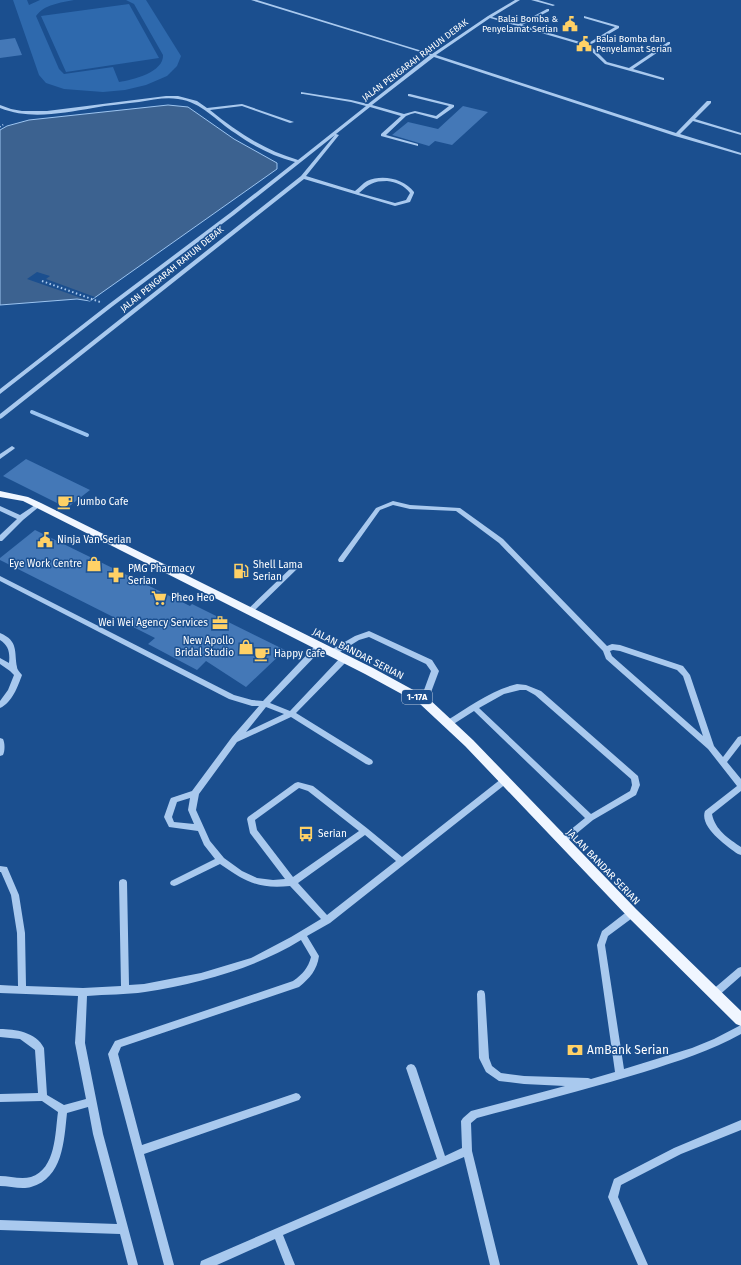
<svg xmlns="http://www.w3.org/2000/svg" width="741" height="1265" viewBox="0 0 741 1265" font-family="'Fira Sans',sans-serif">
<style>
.green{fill:#2e69ad}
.water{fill:#3c6290;stroke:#9cc4f0}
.pier{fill:#1b4f8f}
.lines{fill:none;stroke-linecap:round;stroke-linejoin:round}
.stream{stroke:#9cc4f0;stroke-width:4}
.building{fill:#4478b7}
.path-far1{stroke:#a9c9ee;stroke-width:1.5;stroke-dasharray:1 2;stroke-linecap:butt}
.path{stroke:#a9c9ee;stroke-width:2;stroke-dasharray:1.5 2.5;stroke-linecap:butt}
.minor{fill:#a9c9ee;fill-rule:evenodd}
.major{fill:#f0f6ff;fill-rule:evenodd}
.labels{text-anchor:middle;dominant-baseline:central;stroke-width:3;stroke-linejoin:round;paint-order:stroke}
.far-poi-label{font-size:9px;fill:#fff;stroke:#1b4f8f;text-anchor:end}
.far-street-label{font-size:9px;fill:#fff;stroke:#1b4f8f}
.shield{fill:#1b4f8f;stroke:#bbcadd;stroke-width:1}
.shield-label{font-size:9px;font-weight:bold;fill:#fff}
.poi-label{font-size:10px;fill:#fff;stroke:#1b4f8f;text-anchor:start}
.street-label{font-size:10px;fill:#fff;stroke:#1b4f8f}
.near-poi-label{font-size:12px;fill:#fff;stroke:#1b4f8f;text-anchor:start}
</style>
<rect width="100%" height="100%" fill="#1b4f8f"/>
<!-- green -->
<path class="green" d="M13 0H27L29 5 40 0H74C60 3 45 4 36 16L59 69 64 74 113 67 119 82C133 80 164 72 163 55L134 4 126 0H146L181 56 177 66 167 76 146 85 125 90 103 92 64 89 46 83 39 75Z
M129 4 159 58 66 72 41 16Z"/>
<!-- water -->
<path class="water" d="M168 105 188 107 234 139 277 163V169L90 301 77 299 0 305V130L7 126 29 120Z"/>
<!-- pier -->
<path class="pier" d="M37 272 50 276 46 279 95 297 90 301 27 279Z"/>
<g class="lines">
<!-- stream -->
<path class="stream" d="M32 412 87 435"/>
</g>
<!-- building -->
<path class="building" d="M15 38 22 55 0 58V40Z
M463 106 488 112 452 145 435 141 429 146 392 135 408 122 438 129Z
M26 459 90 490 67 508 3 476Z
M35 530 190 606 192 604 285 650 246 687 206 661 197 670 148 644 155 638 0 560V558Z"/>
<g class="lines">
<!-- path-far1 -->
<path class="path-far1" d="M0 127 4 124"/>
<!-- path -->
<path class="path" d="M42 281 100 302"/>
<!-- minor -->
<path class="minor" d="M251 0H257L432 54 488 16 515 0H520L492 17 519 24 547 9H549V11L522 25 587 44 615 27 584 18V16L619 26V28L590 45 607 62 629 68 668 42H670V44L633 69 664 78V80H663L605 64 586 46 490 18 436 55 676 133 707 101H711V103L695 119 741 133V135L693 121 680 134 741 153V155L675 136 434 57 372 105 404 114 415 111 436 116 449 106 408 96V94H410L454 105V107L437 119 415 113 411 114 406 116 386 135 418 144V146L381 136V134L401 116 370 107 336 134 339 135 306 176 355 191C359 188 363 183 367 181 383 174 404 179 414 192V193L410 202 395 206 304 179 2 418 0 419V414L301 176 335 135 234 215 113 306 0 394V389L109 304 230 213 295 162C273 156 253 146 235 133 216 121 202 102 178 99 165 97 152 100 139 102 124 104 108 105 93 108 62 113 30 120 0 108V105L11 109 22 111H47L166 96H178L197 101 207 108 242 104 294 122 290 123 242 106 210 110C237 132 264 150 298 160L366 106 351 102 303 94H301V92L351 100 368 104 430 55ZM387 181C396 182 404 185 410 193L406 200 395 203 359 193C369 184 373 181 387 181Z
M531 0H538L555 5 553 6Z
M12 446 15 448 14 449 0 459V454Z
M393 501 410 505 460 508 503 539 607 646 612 644 620 645 683 666 690 675 714 746 723 757 738 737 741 736V744L727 762 741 779V791L712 814C715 830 729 839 741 847V855L738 854C727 846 699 827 705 811L737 786 708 749 606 659 603 651 499 543 456 511 410 509 393 505 380 510 343 562H339L338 560 339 558 376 508ZM613 650 620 651 677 670 683 676 703 736 612 656 610 651Z
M38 503 40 504 41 505 40 506 23 520 2 541H0V535L17 519 0 511V506L20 515Z
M293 566H295L298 568 251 614H247L246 612 247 610Z
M0 576 234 695 252 700 263 701 316 645H322L323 647 322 649 270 703 290 711 341 657H347L348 659 347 661 296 713 372 760 373 762 372 764 369 765 366 764 291 717 237 742 199 794 196 810 210 841 224 858 242 871 257 878 273 880 285 879 250 833 247 819 248 817 295 783 298 782 313 786 368 829 402 857 501 779 504 778 507 779 508 781 507 783 330 923 307 936 319 956C317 970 310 978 299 987L121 1047 118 1054 142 1145 296 1093 299 1094 301 1097 299 1100 296 1101 144 1154 174 1265H164L108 1054 115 1041 118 1040 293 981C303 974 308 968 311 957L301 940C254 969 199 983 145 992 126 995 106 994 87 996L85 1043 103 1134 138 1265H128L120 1234 0 1230V1220L117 1224 93 1134 88 1107 67 1113C64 1141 63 1178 31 1187 22 1190 10 1186 0 1186V1176C10 1176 21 1180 31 1177 56 1169 55 1133 58 1112L42 1101 0 1102V1094L38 1093 35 1050 20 1039 0 1037V1029C15 1029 36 1032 44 1048L47 1095 64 1105 86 1099 75 1043 78 996 0 993V985L18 986 17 933 11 895 1 872H0V866L7 867 19 895 25 933 26 986 83 988 121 986 119 882 120 880 123 879 126 880 127 882 129 985 144 984 201 973 251 958 291 937 321 919 290 886C258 889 246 882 220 864L177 885 174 886 171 885 170 883 171 881 215 859 204 845 198 831 169 827 164 817 170 800 171 798 192 791 232 737 259 706H252L229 699 0 581ZM266 707 284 714 246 732ZM299 788 308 791 359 831 293 877 257 830 255 820ZM190 798 188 810 194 824 174 822 172 817 177 802ZM365 835 396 861 327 915 298 883Z
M369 631 432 660 439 671 427 703H421L420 701 431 671 426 664 369 637 359 640 335 655H329L328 653 329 651 355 636Z
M0 633C19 641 14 652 17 667 17 670 20 672 22 675 18 686 12 703 0 708V701L8 690 14 675 10 671 0 664V658L9 663C10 653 9 646 0 640Z
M517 684 526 685 541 691 638 776 640 785 636 795 593 820 565 843 562 844 559 843 558 841 559 839 585 818 474 711 452 725H446L445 723 446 721C469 707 491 690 517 684ZM520 690H526L535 695 631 779 632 785 630 791 591 814 479 708 504 694Z
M0 738 3 739C5 743 5 751 3 755L0 756Z
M632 909 635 910 636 913 635 916 608 936 605 945 624 1069 692 1048 714 1039 741 1025V1034C711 1051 678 1061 644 1072 589 1089 533 1103 477 1118L471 1123 472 1151 500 1265H490L464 1157 283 1235 295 1265H285L275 1239 217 1265H200L201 1261 437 1159 406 1068 408 1065 411 1064 414 1065 416 1068 445 1156 462 1148 461 1121 463 1118 471 1111 565 1086 524 1084 499 1081 486 1072 479 1058 477 994 478 991 481 990 484 991 485 994 489 1058 492 1066 501 1073 524 1076 588 1078 591 1079 615 1072 597 945 602 931 629 910Z
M741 967V976L717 997 714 998 711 997 710 994 711 991 738 968Z
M741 1120V1130L681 1154 621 1185 618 1197 648 1265H638L608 1197 614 1179 674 1148Z"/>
<!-- major -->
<path class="major" d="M0 491 28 497 41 503 373 668 428 698 473 740 636 909 741 1011V1026L736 1024 628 917 465 746 420 704 365 674 35 507 23 501 0 497Z"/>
</g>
<!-- icons -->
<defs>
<symbol id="civic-bare" viewBox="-9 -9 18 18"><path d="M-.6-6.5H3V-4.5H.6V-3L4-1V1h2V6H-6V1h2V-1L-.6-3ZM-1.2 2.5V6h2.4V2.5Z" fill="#ffd166" stroke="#1b4f8f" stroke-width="2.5" paint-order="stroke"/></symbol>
<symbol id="cafe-bare" viewBox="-9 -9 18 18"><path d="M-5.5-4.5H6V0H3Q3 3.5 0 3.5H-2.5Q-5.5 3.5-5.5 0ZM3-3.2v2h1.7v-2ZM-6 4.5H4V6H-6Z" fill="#ffd166" stroke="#1b4f8f" stroke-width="2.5" paint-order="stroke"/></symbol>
<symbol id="shop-bare" viewBox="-9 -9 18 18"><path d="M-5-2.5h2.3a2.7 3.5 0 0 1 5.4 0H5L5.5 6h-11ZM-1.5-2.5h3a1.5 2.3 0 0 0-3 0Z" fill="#ffd166" stroke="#1b4f8f" stroke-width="2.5" paint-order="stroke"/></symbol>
<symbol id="fuel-bare" viewBox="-9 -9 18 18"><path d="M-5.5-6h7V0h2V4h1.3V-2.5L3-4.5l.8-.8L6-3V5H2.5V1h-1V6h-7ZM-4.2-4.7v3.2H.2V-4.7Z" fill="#ffd166" stroke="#1b4f8f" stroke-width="2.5" paint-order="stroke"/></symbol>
<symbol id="pharmacy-bare" viewBox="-9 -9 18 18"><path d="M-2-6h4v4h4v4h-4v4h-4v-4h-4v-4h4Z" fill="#ffd166" stroke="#1b4f8f" stroke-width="2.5" paint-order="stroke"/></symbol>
<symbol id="supermarket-bare" viewBox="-9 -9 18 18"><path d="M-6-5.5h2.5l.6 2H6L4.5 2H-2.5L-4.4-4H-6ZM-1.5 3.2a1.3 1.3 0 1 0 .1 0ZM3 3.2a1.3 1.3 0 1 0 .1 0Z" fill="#ffd166" stroke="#1b4f8f" stroke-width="2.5" paint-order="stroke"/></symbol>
<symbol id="office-bare" viewBox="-9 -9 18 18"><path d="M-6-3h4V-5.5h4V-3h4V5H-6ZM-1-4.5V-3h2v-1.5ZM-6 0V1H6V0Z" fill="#ffd166" stroke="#1b4f8f" stroke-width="2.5" paint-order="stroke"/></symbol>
<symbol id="bus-bare" viewBox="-9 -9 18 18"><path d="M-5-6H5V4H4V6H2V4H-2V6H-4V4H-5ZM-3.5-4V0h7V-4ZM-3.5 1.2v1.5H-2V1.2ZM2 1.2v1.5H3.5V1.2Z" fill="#ffd166" stroke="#1b4f8f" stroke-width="2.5" paint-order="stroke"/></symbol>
<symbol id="bank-bare" viewBox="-9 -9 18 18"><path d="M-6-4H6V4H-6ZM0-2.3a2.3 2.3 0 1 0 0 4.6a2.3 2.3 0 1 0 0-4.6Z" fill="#ffd166" stroke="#1b4f8f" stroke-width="2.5" paint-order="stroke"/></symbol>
</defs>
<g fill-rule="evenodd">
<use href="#civic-bare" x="559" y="13" width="22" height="22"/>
<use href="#civic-bare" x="573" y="33" width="22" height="22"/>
<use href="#cafe-bare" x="54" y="491" width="22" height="22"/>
<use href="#civic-bare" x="34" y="529" width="22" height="22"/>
<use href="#shop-bare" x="83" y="553" width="22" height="22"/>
<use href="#fuel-bare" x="230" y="560" width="22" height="22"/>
<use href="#pharmacy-bare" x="105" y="564" width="22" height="22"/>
<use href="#supermarket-bare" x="148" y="587" width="22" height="22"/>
<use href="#office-bare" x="209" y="612" width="22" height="22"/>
<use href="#shop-bare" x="235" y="636" width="22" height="22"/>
<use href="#cafe-bare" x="251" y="643" width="22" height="22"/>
<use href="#bus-bare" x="295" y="823" width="22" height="22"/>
<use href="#bank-bare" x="564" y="1039" width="22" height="22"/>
</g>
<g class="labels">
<!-- far-poi labels -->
<g class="far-poi-label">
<text x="558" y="19">Balai Bomba &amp;<tspan x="558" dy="10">Penyelamat Serian</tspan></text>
<text x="596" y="39" text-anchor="start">Balai Bomba dan<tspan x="596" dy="10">Penyelamat Serian</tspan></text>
</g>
<!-- far-street labels -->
<g class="far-street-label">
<text transform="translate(415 60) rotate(-37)">JALAN PENGARAH RAHUN DEBAK</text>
<text transform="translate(172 269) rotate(-39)">JALAN PENGARAH RAHUN DEBAK</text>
</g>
<!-- shield labels -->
<rect class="shield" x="402" y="690" width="30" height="14" rx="3"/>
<g class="shield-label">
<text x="417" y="697">1-17A</text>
</g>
<!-- poi labels -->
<g class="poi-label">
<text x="77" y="502">Jumbo Cafe</text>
<text x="57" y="540">Ninja Van Serian</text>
<text x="82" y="564" text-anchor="end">Eye Work Centre</text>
<text x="253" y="565">Shell Lama<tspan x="253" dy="12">Serian</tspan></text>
<text x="128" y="569">PMG Pharmacy<tspan x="128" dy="12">Serian</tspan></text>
<text x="171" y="598">Pheo Heo</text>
<text x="208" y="623" text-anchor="end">Wei Wei Agency Services</text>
<text x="234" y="641" text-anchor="end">New Apollo<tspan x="234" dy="12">Bridal Studio</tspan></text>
<text x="274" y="654">Happy Cafe</text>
<text x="318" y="834">Serian</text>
</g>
<!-- street labels -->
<g class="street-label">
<text transform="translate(358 654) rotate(27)">JALAN BANDAR SERIAN</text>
<text transform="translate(603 867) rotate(46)">JALAN BANDAR SERIAN</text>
</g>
<!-- near-poi labels -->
<g class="near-poi-label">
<text x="587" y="1050">AmBank Serian</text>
</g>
</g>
</svg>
